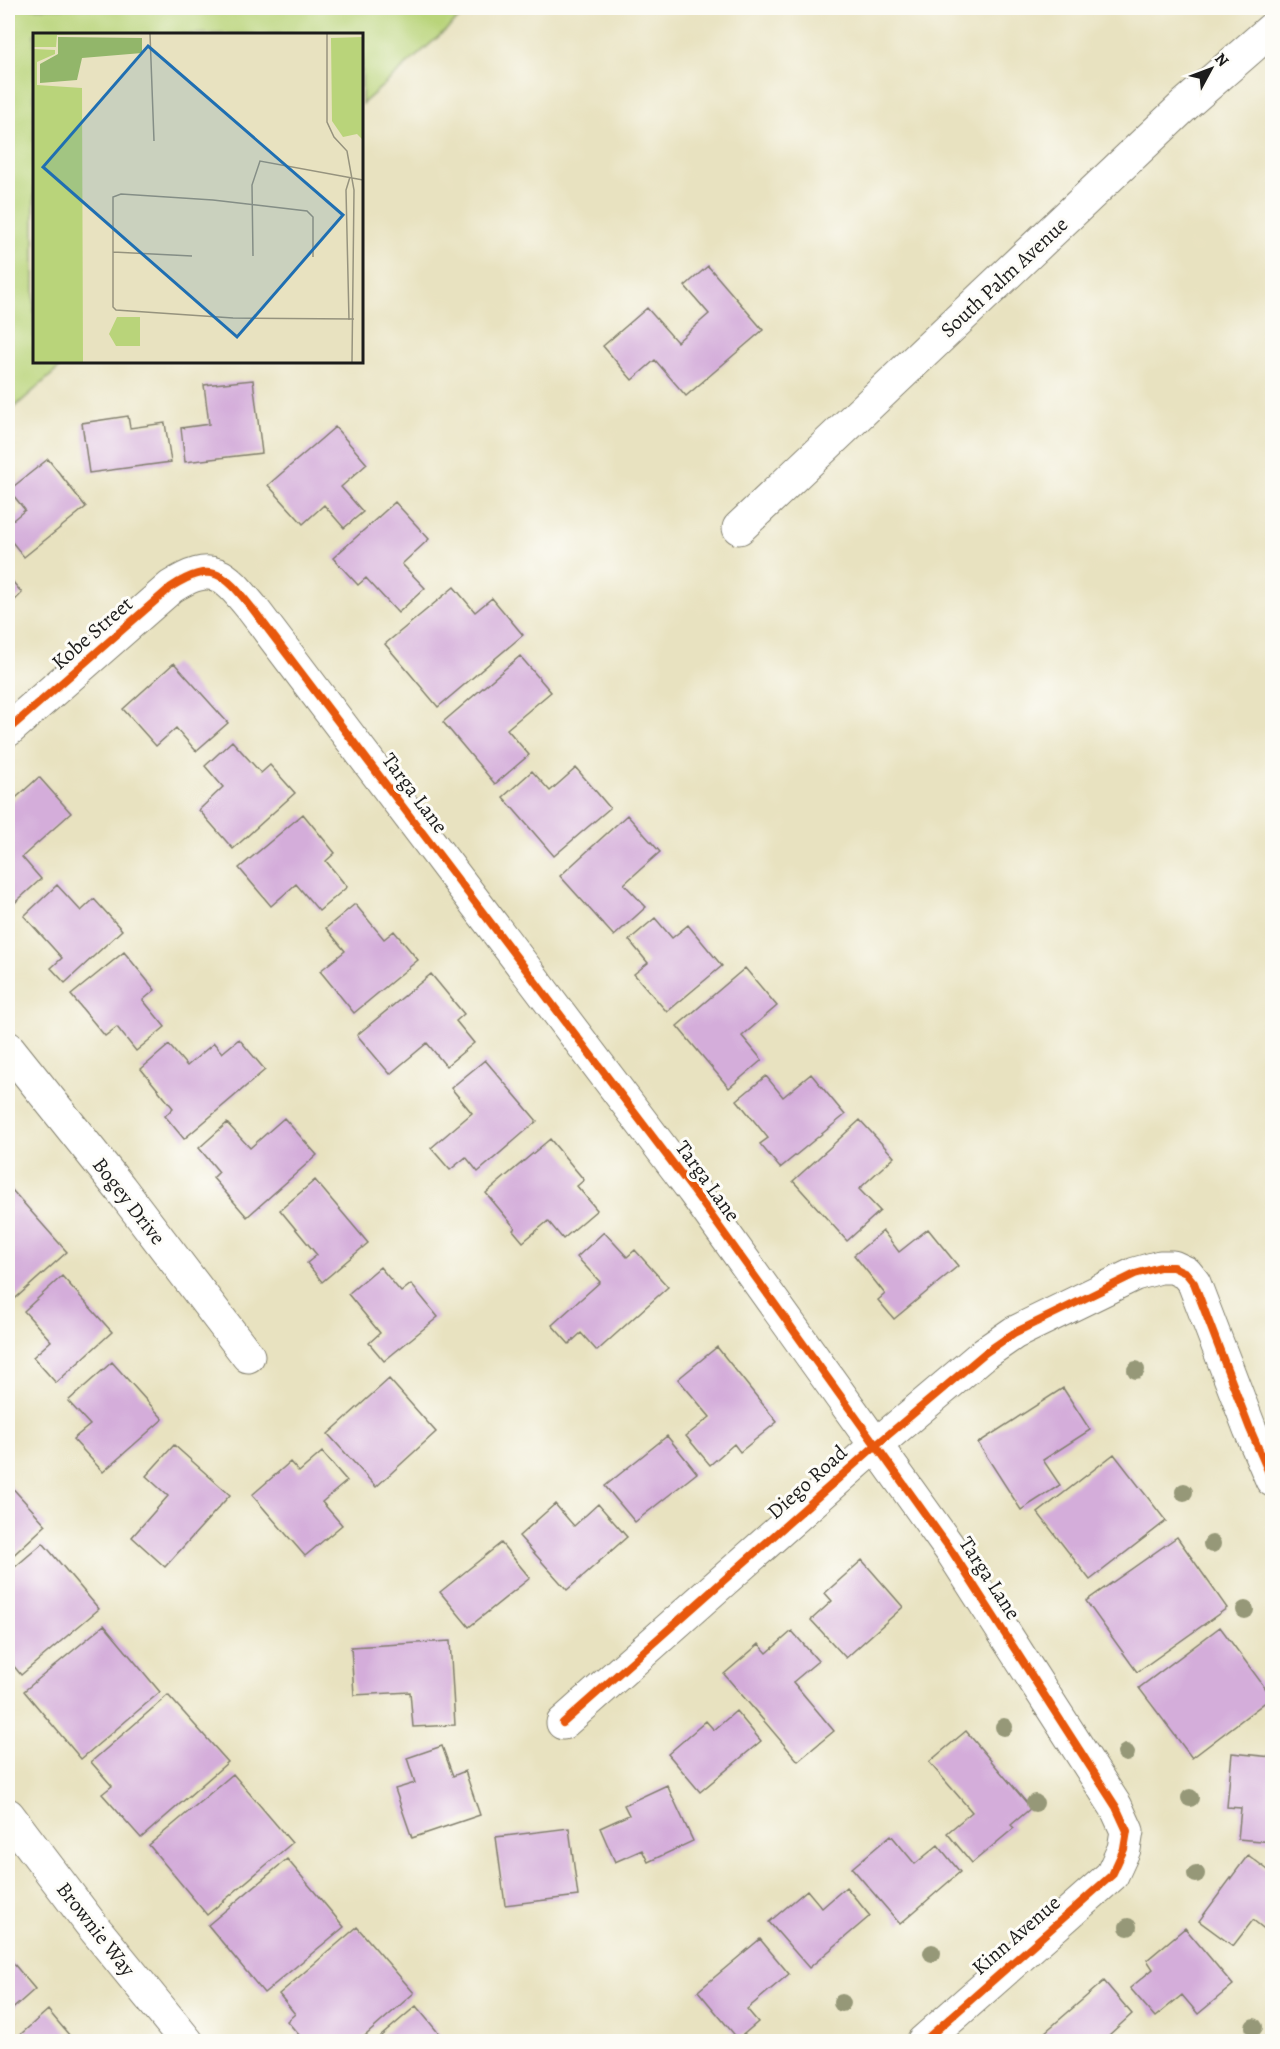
<svg xmlns="http://www.w3.org/2000/svg" width="1280" height="2049" viewBox="0 0 1280 2049" font-family="Alegreya,serif">
<style>
.green{fill:#b9d47a;stroke:#6a784b;stroke-width:1.5}
.building{fill:#d4adda}
.lines{fill:none;stroke-linecap:round;stroke-linejoin:round}
.minor-casing{stroke:#827f6e;stroke-width:35}
.minor{stroke:#fff;stroke-width:33}
.cycleway-casing{stroke:#fdfcf7;stroke-width:11}
.cycleway{stroke:#e8590c;stroke-width:8}
.tree{fill:#969878}
.labels{text-anchor:middle;dominant-baseline:central;stroke-width:6;stroke-linejoin:round;paint-order:stroke}
.street-label{font-size:21px;fill:#1c1c1c;stroke:#fdfcf7}
.inset-road{fill:none;stroke:#96937e;stroke-width:1.5}
.view{fill:#1f6fb2;fill-opacity:0.15;stroke:#1f6fb2;stroke-width:3}
.inset-edge{fill:none;stroke:#1c1c1c;stroke-width:3}
</style>
<rect width="100%" height="100%" fill="#fdfcf7"/>
<filter id="ink" filterUnits="userSpaceOnUse"><feTurbulence type="fractalNoise" baseFrequency=".0167" numOctaves="2"/><feDisplacementMap in="SourceGraphic" scale="12" xChannelSelector="R" yChannelSelector="G"/><feConvolveMatrix kernelMatrix="1 2 1 2 8 2 1 2 1" color-interpolation-filters="sRGB"/></filter>
<filter id="wash" filterUnits="userSpaceOnUse"><feTurbulence type="fractalNoise" baseFrequency=".008" numOctaves="4" result="noise"/><feDisplacementMap in="SourceGraphic" scale="24" xChannelSelector="R" yChannelSelector="G"/><feGaussianBlur stdDeviation="1.35" result="paint"/><feColorMatrix in="noise" values="0 0 0 0 0 0 0 0 0 0 0 0 0 0 0 0 0 1.4 0 .05"/><feComposite in="paint" operator="in"/></filter>
<g filter="url(#wash)">
<rect width="100%" height="100%" fill="#e8e2c0"/>
<!-- green -->
<path class="green" d="M8 8H471L362 104V34H34V362H66L8 413Z"/>
<g id="blocks">
<!-- building -->
<path class="building" d="M708 266 763 330 686 396 655 360 632 380 603 346 647 308 677 342 709 314 685 286Z
M253 380 262 453 185 462 181 428 209 424 204 385Z
M128 416 130 428 165 423 171 462 89 473 82 423Z
M335 427 367 464 341 487 363 512 344 528 324 505 303 524 268 485Z
M48 459 86 507 24 557 8 537V524L25 510 9 490Z
M395 502 429 539 402 564 425 588 398 613 366 578 358 585 333 558Z
M8 576 22 593 8 607Z
M454 587 475 612 492 598 523 635 438 707 385 644Z
M520 656 551 692 507 729 529 755 495 784 443 722Z
M174 663 228 723 196 751 176 728 156 746 123 709Z
M232 741 261 773 270 765 295 793 233 849 199 810 223 787 205 766Z
M576 768 610 808 554 856 503 797 532 771 550 791Z
M39 777 71 813 22 857 41 879 9 908 8 906V805Z
M303 814 335 853 326 861 347 887 319 911 296 884 271 906 239 868Z
M627 815 660 852 624 884 646 907 614 936 560 876Z
M57 885 81 911 94 899 122 930 65 983 51 968 62 958 24 916Z
M355 904 384 939 394 931 418 960 354 1013 320 971 345 951 326 928Z
M655 918 672 938 688 925 722 966 667 1012 634 974 648 963 629 940Z
M124 952 155 990 143 1000 165 1027 136 1051 117 1027 105 1036 71 995Z
M745 968 777 1006 742 1036 762 1060 729 1088 677 1026Z
M431 974 464 1014 456 1021 474 1043 446 1066 427 1043 390 1074 357 1035Z
M239 1039 265 1070 184 1139 165 1116 173 1108 141 1069 169 1045 187 1066 214 1043 222 1053Z
M485 1060 537 1121 478 1172 466 1157 450 1170 431 1148 472 1113 451 1088Z
M811 1074 845 1115 780 1168 760 1144 768 1138 737 1100 766 1076 783 1097Z
M284 1118 317 1155 247 1217 213 1178 219 1172 199 1148 227 1123 250 1148Z
M860 1120 894 1157 859 1189 880 1211 847 1241 793 1181Z
M550 1139 584 1180 577 1186 597 1210 563 1239 548 1221 523 1242 513 1230 515 1228 486 1193Z
M315 1180 368 1243 322 1282 307 1263 317 1255 280 1210Z
M12 1190 67 1252 8 1305V1194Z
M928 1229 958 1266 894 1319 878 1300 885 1294 854 1255 883 1231 899 1252Z
M604 1232 627 1257 635 1250 668 1287 597 1351 581 1333 569 1344 552 1325 600 1282 577 1257Z
M380 1267 401 1292 411 1284 438 1317 384 1361 369 1343 380 1333 348 1294Z
M62 1276 112 1332 56 1383 33 1357 51 1341 24 1311Z
M717 1347 777 1422 740 1452 734 1444 710 1465 686 1436 710 1417 678 1379Z
M112 1362 163 1419 103 1472 73 1439 90 1425 68 1401Z
M389 1379 436 1432 376 1487 328 1434Z
M1063 1388 1090 1430 1043 1460 1060 1485 1021 1510 978 1443Z
M667 1436 697 1473 635 1522 605 1486Z
M174 1445 230 1495 165 1567 132 1537 168 1496 146 1476Z
M322 1452 347 1481 322 1502 342 1525 305 1556 252 1495 290 1462 299 1472Z
M1114 1454 1166 1521 1090 1580 1038 1513Z
M8 1483 46 1525 8 1560Z
M555 1504 574 1526 598 1504 627 1537 567 1590 519 1536Z
M1177 1537 1227 1608 1137 1672 1086 1601Z
M43 1543 99 1609 21 1675 8 1659V1573Z
M501 1543 530 1578 469 1627 440 1592Z
M862 1560 903 1607 846 1658 811 1620 832 1601 825 1593Z
M104 1625 160 1692 81 1759 24 1691Z
M1220 1627 1272 1697 1192 1758 1139 1688Z
M792 1631 818 1661 793 1682 834 1731 798 1761 724 1674 759 1644 767 1653Z
M450 1641 455 1725 413 1727 410 1692 354 1695 351 1647Z
M168 1695 228 1762 141 1838 102 1794 112 1786 91 1762Z
M736 1711 761 1741 700 1792 668 1754 706 1721 714 1730Z
M966 1731 1031 1808 1011 1825 1014 1828 972 1863 947 1833 972 1812 929 1762Z
M442 1746 453 1776 465 1771 480 1815 412 1838 395 1789 415 1783 407 1758Z
M1232 1753 1272 1757V1842L1238 1839 1241 1808 1227 1807Z
M233 1774 292 1843 207 1915 149 1845Z
M667 1785 693 1841 648 1862 642 1850 615 1862 600 1828 629 1815 624 1805Z
M569 1828 578 1896 505 1905 496 1837Z
M891 1835 915 1864 938 1845 960 1872 900 1924 852 1868Z
M1248 1855 1272 1873V1935L1253 1920 1233 1946 1199 1921Z
M287 1859 344 1927 264 1993 208 1925Z
M846 1887 870 1916 809 1968 769 1922 807 1890 822 1908Z
M357 1927 414 1993 358 2042H305L287 2021 295 2014 279 1994Z
M1185 1928 1233 1985 1198 2014 1182 1995 1155 2017 1130 1988 1153 1969 1147 1960Z
M760 1939 789 1974 747 2009 758 2022 738 2039 698 1991Z
M8 1957 35 1989 8 2013Z
M1104 1981 1132 2014 1109 2035 1115 2042H1051L1044 2033Z
M416 2006 446 2042H374Z
M48 2010 75 2042H12Z"/>
</g>
</g>
<g filter="url(#ink)">
<use href="#blocks" fill-opacity="0" stroke="#827f6e" stroke-width="1.5"/>
<g class="lines">
<defs>
<path id="minor" d="M739 528 1186 104 1272 29
M8 730 171 587C213 560 224 574 252 608L693 1190 953 1553 1116 1807 1127 1831 1124 1849 1112 1875 923 2042
M8 1048 120 1188 248 1356
M563 1723 875 1446 985 1353 1014 1333 1135 1274 1160 1267H1173L1186 1273 1194 1283 1250 1429 1272 1480
M8 1815 90 1923 187 2042"/>
</defs>
<!-- minor casing -->
<use href="#minor" class="minor-casing"/>
<!-- minor -->
<use href="#minor" class="minor"/>
<defs>
<path id="cycleway" d="M8 730 171 587C213 560 224 574 252 608L693 1190 953 1553 1116 1807 1127 1831 1124 1849 1112 1875 923 2042
M563 1723 875 1446 985 1353 1014 1333 1135 1274 1160 1267H1173L1186 1273 1194 1283 1250 1429 1272 1480"/>
</defs>
<!-- cycleway casing -->
<use href="#cycleway" class="cycleway-casing"/>
<!-- cycleway -->
<use href="#cycleway" class="cycleway"/>
</g>
<!-- trees -->
<g class="tree">
<circle cx="1136" cy="1370" r="9"/>
<circle cx="1184" cy="1492" r="9"/>
<circle cx="1212" cy="1544" r="9"/>
<circle cx="1245" cy="1610" r="9"/>
<circle cx="1004" cy="1727" r="9"/>
<circle cx="1126" cy="1753" r="9"/>
<circle cx="1190" cy="1798" r="9"/>
<circle cx="1035" cy="1803" r="9"/>
<circle cx="1196" cy="1874" r="9"/>
<circle cx="1128" cy="1927" r="9"/>
<circle cx="932" cy="1953" r="9"/>
<circle cx="842" cy="2003" r="9"/>
<circle cx="1254" cy="2027" r="9"/>
</g>
</g>
<g class="labels">
<!-- street labels -->
<g class="street-label">
<text transform="translate(1004 277) rotate(-43)">South Palm Avenue</text>
<text transform="translate(92 633) rotate(-41)">Kobe Street</text>
<text transform="translate(415 793) rotate(53)">Targa Lane</text>
<text transform="translate(708 1181) rotate(54)">Targa Lane</text>
<text transform="translate(129 1201) rotate(52)">Bogey Drive</text>
<text transform="translate(807 1482) rotate(-42)">Diego Road</text>
<text transform="translate(990 1578) rotate(57)">Targa Lane</text>
<text transform="translate(96 1929) rotate(52)">Brownie Way</text>
<text transform="translate(1016 1935) rotate(-41)">Kinn Avenue</text>
</g>
</g>
<!-- overview -->
<g transform="translate(33 33)">
<rect width="330" height="330" fill="#e8e2c0"/>
<path d="M0 1H107L24 2 23 14H0ZM330 4V107L324 101 310 104 299 88 298 5ZM0 16 22 17V21L4 29V52L49 55 50 329H0ZM84 284H107V313H83L76 301Z" fill="#b9d47a"/>
<path d="M25 4 109 5V20L49 25 44 47 7 50V31L25 21Z" fill="#92b66a"/>
<path class="inset-road" d="M117 1 121 108M294 1V89L301 104 314 118 321 157 319 329M80 219 159 223M220 223 219 152 227 128 330 147M280 224V184L274 178 180 167 88 161 80 164V274L83 277 200 285 321 286M316 287 313 157 317 144"/>
<path class="view" d="M115 13 310 182 204 304 10 134Z"/>
<rect width="330" height="330" class="inset-edge"/>
</g>
<!-- margin -->
<rect width="1280" height="2049" fill="none" stroke="#fdfcf7" stroke-width="30"/>
<!-- north arrow -->
<g transform="translate(1211 69) rotate(49)" stroke="#fdfcf7" stroke-width="4.5" paint-order="stroke">
<path d="M0-4.5L10 22L0 15L-10 22Z" fill="#1c1c1c"/>
<text y="-9" font-size="16" font-weight="bold" text-anchor="middle" fill="#1c1c1c">N</text>
</g>
</svg>
